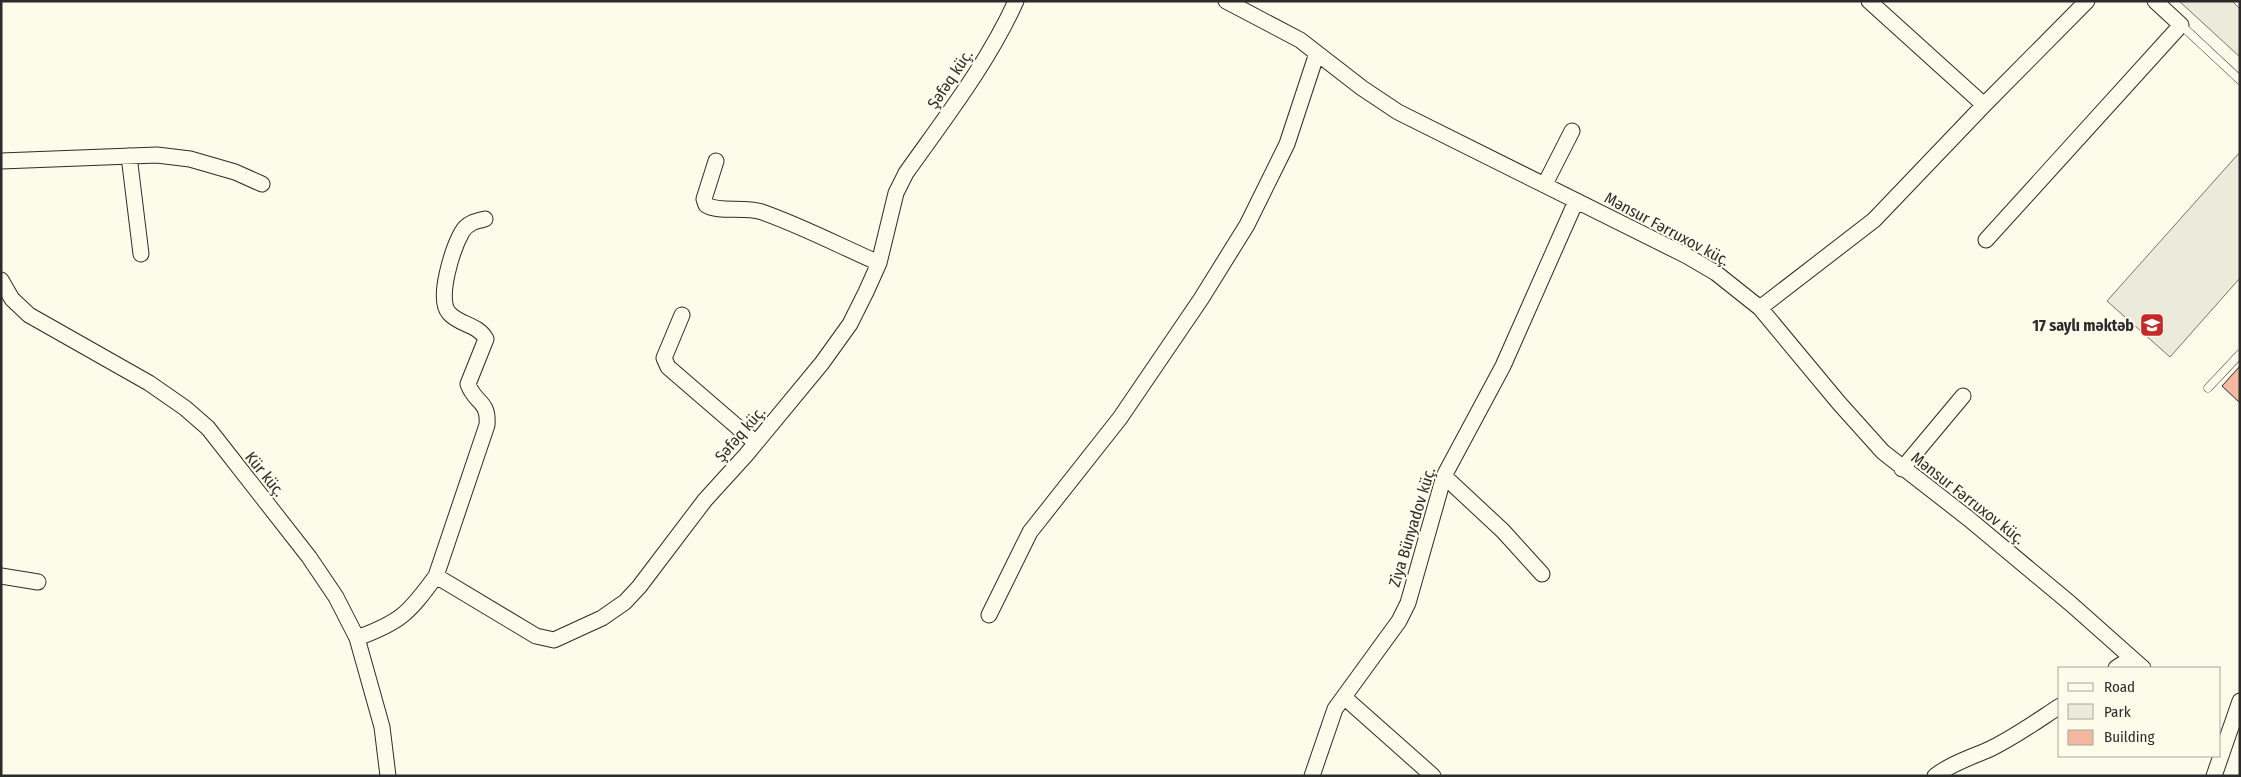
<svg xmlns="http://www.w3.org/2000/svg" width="2241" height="777" viewBox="0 0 2241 777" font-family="'Fira Sans Condensed',sans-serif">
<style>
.green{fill:#ecebdb;stroke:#74746e}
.building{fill:#f2b8a0;stroke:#2b2b2b}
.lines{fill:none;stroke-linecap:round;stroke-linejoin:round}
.service-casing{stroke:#2b2b2b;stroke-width:9}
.minor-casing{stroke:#2b2b2b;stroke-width:17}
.service{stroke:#fdfbea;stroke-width:8}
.minor{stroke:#fdfbea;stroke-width:15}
.labels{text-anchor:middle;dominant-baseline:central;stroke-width:4;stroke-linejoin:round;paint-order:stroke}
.street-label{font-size:16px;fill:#2b2b2b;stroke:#fdfbea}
.poi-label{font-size:16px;font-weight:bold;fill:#2b2b2b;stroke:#fdfbea;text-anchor:end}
</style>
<rect width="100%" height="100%" fill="#fdfbea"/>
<!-- green -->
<path class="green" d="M2179 1H2232L2240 9V57Z
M2240 152V278L2170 357 2107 301Z"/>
<!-- building -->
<path class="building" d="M2240 366V403L2222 386Z"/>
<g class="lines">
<defs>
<path id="service" d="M2181 25 2240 80
M2208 388 2240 354"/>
<path id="minor" d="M1226 1 1300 40 1362 88 1398 112 1687 256 1716 273 1760 308 1839 403 1883 452 1969 519 2071 604 2143 668
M1869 1 1984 105
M129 156 141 254
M1 161 157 155 190 159 235 172 262 184
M716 161 704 199 706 205C719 213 744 206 762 212 802 226 840 246 879 263
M1545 184 1572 131
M1986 240 2181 25 2155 1
M1 280 12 299 29 315 149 383 185 408 208 428 309 557 336 597 357 638 382 727 388 776
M1760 308 1874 220 1984 105 2087 1
M682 315 664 358 668 367 756 443
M1902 469 1963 396
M1444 476 1503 531 1542 574
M1 576 38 582
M436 576 487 425C489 400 475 404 468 384L486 339C478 324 459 325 449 313 436 299 453 248 462 232 467 223 476 221 485 219
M989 615 1030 532 1120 418 1201 299 1247 225 1287 144 1317 53
M357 638C401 622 409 613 436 576L536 636 554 640 602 618 625 602 639 587 705 500 746 455 822 363 850 324 866 292 879 263 896 193 906 173C945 118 988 63 1016 1
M2116 668 2130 659
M1344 697 1433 776
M1312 776 1335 709 1399 621 1408 603 1444 476 1503 366 1576 201
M1935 776C1952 763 1972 757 1990 749 2015 737 2037 721 2060 706
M2214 776 2240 701"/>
</defs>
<!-- service casing -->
<use href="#service" class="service-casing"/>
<!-- minor casing -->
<use href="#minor" class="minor-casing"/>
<!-- service -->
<use href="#service" class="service"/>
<!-- minor -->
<use href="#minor" class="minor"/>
</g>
<!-- icons -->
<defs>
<symbol id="school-square" viewBox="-11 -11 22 22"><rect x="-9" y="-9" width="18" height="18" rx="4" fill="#c62828" stroke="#fdfbea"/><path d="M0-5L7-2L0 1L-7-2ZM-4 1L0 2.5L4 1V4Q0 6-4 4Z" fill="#fff"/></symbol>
</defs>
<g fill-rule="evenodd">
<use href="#school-square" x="2138" y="311" width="28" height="28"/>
</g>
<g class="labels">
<!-- street labels -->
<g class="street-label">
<text transform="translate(950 79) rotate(-56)">Şəfəq küç.</text>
<text transform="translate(1667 229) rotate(28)">Mənsur Fərruxov küç.</text>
<text transform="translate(740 434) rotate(-49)">Şəfəq küç.</text>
<text transform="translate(265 474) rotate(51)">Kür küç.</text>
<text transform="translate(1968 498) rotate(38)">Mənsur Fərruxov küç.</text>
<text transform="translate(1412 527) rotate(-73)">Ziya Bünyadov küç.</text>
</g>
<!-- poi labels -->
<g class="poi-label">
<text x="2134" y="325">17 saylı məktəb</text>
</g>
</g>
<!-- border -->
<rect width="2241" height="777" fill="none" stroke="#2b2b2b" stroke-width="5"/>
<!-- legend -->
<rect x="2058" y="667" width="162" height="90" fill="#fdfbea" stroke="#a9a89e"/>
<rect x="2068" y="683" width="25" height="8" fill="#fdfbea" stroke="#a9a89e"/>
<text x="2104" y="692" font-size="15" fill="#2b2b2b">Road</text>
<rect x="2068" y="704" width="25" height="15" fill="#ecebdb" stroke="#a9a89e"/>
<text x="2104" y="717" font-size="15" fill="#2b2b2b">Park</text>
<rect x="2068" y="730" width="25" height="15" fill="#f2b8a0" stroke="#a9a89e"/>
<text x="2104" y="742" font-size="15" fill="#2b2b2b">Building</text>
</svg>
